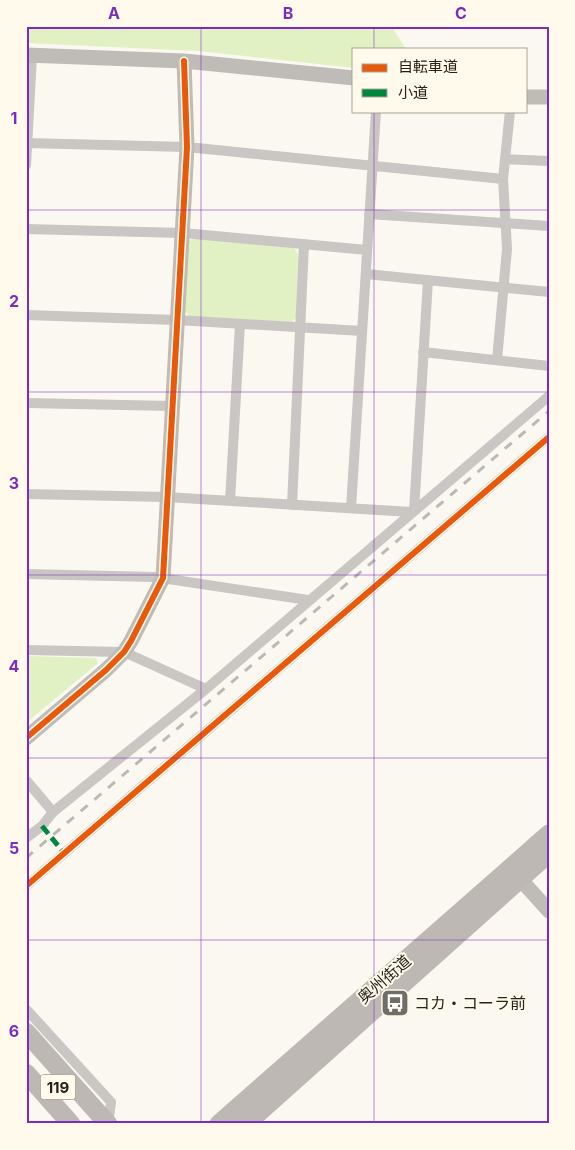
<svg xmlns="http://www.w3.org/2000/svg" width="575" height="1150" viewBox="0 0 575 1150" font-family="Inter,'Noto Sans JP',sans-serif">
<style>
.green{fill:#e1f1c4}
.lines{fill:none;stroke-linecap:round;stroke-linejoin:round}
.street{stroke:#c9c6c3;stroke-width:10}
.secondary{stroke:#bfbcb8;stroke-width:15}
.highway{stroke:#beb8b4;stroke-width:19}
.rail{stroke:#bcb9b4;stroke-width:3;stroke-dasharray:9 9;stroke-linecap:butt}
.quiet{stroke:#00873e;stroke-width:5;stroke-dasharray:10 5;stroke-linecap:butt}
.cycleway-casing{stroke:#fffaeb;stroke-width:9}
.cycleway{stroke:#e8590c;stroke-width:6}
.grid{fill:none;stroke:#7b2cbf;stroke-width:1;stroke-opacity:0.55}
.labels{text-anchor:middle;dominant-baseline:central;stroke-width:4;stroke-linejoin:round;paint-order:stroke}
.shield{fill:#fffaeb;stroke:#666357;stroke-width:1}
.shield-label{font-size:15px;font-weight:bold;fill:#252218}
.street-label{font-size:16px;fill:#252218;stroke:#fffaeb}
.poi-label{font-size:16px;fill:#252218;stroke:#fffaeb;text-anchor:start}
.neatline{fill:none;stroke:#7b2cbf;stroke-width:2}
.grid-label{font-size:16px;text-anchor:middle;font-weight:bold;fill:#7b2cbf}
</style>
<rect width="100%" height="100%" fill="#faf8f0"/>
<!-- green -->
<path class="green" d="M26 26H391L406 49H354V68L198 51 26 43Z
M194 238 294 248 298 254 296 318 291 322 189 316 184 310 188 242Z
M26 656 96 658 98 663 26 723Z"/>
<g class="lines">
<!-- street -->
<path class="street" d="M26 143 187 147 503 179
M505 159 549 161
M26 165 32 56
M369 214 549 226
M26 229 183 233 367 250
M366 274 549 292
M26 315 177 320 362 331
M423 352 549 366
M497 360 507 249 503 179 510 111
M26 403 172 406
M26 494 167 497 411 512 414 511
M230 501 240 324
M292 505 304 244
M351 508 376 111
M414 511 428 280
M26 574 155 577 308 600
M26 650 124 652 206 689
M26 780 53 812
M26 838 42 826 53 812 206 689 549 396
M26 886 549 437
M26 1009 111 1102 108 1124"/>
<!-- secondary -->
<path class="secondary" d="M26 55 184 61 354 78
M526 97H549
M26 738 106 670 124 652 131 641 163 578 187 147 184 61
M513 871 549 911"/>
<!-- highway -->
<path class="highway" d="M26 1032 108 1124
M26 1073 71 1124
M219 1124 549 834
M246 1124 549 853"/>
<!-- rail -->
<path class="rail" d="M26 858 549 411"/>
<!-- quiet -->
<path class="quiet" d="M42 826 64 853"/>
<defs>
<path id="cycleway" d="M26 738 106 670 124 652 131 641 163 578 187 147 184 61
M26 886 549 437"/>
</defs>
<!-- cycleway casing -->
<use href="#cycleway" class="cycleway-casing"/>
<!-- cycleway -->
<use href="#cycleway" class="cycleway"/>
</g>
<!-- grid -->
<path class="grid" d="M201 26V1124M374 26V49M374 111V1124M26 210H549M26 392H549M26 575H549M26 758H549M26 940H549"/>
<!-- icons -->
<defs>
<symbol id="bus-square" viewBox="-11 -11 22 22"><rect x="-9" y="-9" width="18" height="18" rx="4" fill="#706d64" stroke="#fffaeb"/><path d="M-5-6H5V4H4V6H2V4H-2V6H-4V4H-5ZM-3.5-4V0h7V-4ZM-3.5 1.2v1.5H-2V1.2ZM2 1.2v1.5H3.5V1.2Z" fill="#fff"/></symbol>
</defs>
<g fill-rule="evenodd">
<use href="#bus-square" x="379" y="987" width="32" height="32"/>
</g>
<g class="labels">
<!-- shield labels -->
<rect class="shield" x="40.5" y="1074.5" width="35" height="25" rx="4"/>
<g class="shield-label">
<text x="58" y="1087">119</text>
</g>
<!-- street labels -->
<g class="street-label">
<text transform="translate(384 979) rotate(-41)">奥州街道</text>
</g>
<!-- poi labels -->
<g class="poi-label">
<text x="414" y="1003">コカ・コーラ前</text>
</g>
</g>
<!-- border -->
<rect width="575" height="1150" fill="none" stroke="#fffaeb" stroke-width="55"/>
<!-- legend -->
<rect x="352" y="48" width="175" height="65" fill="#fffaeb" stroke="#a8a497"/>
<rect x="362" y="64" width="25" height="8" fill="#e8590c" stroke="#a8a497"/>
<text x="398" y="72" font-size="15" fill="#252218">自転車道</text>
<rect x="362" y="89" width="25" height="8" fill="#00873e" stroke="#a8a497"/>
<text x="398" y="98" font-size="15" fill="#252218">小道</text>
<rect x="28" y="28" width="520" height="1094" class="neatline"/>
<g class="grid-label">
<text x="114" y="19">A</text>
<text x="288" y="19">B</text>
<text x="461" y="19">C</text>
<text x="14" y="124">1</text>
<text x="14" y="307">2</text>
<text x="14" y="489">3</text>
<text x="14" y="672">4</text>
<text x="14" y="854">5</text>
<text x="14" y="1037">6</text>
</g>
</svg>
